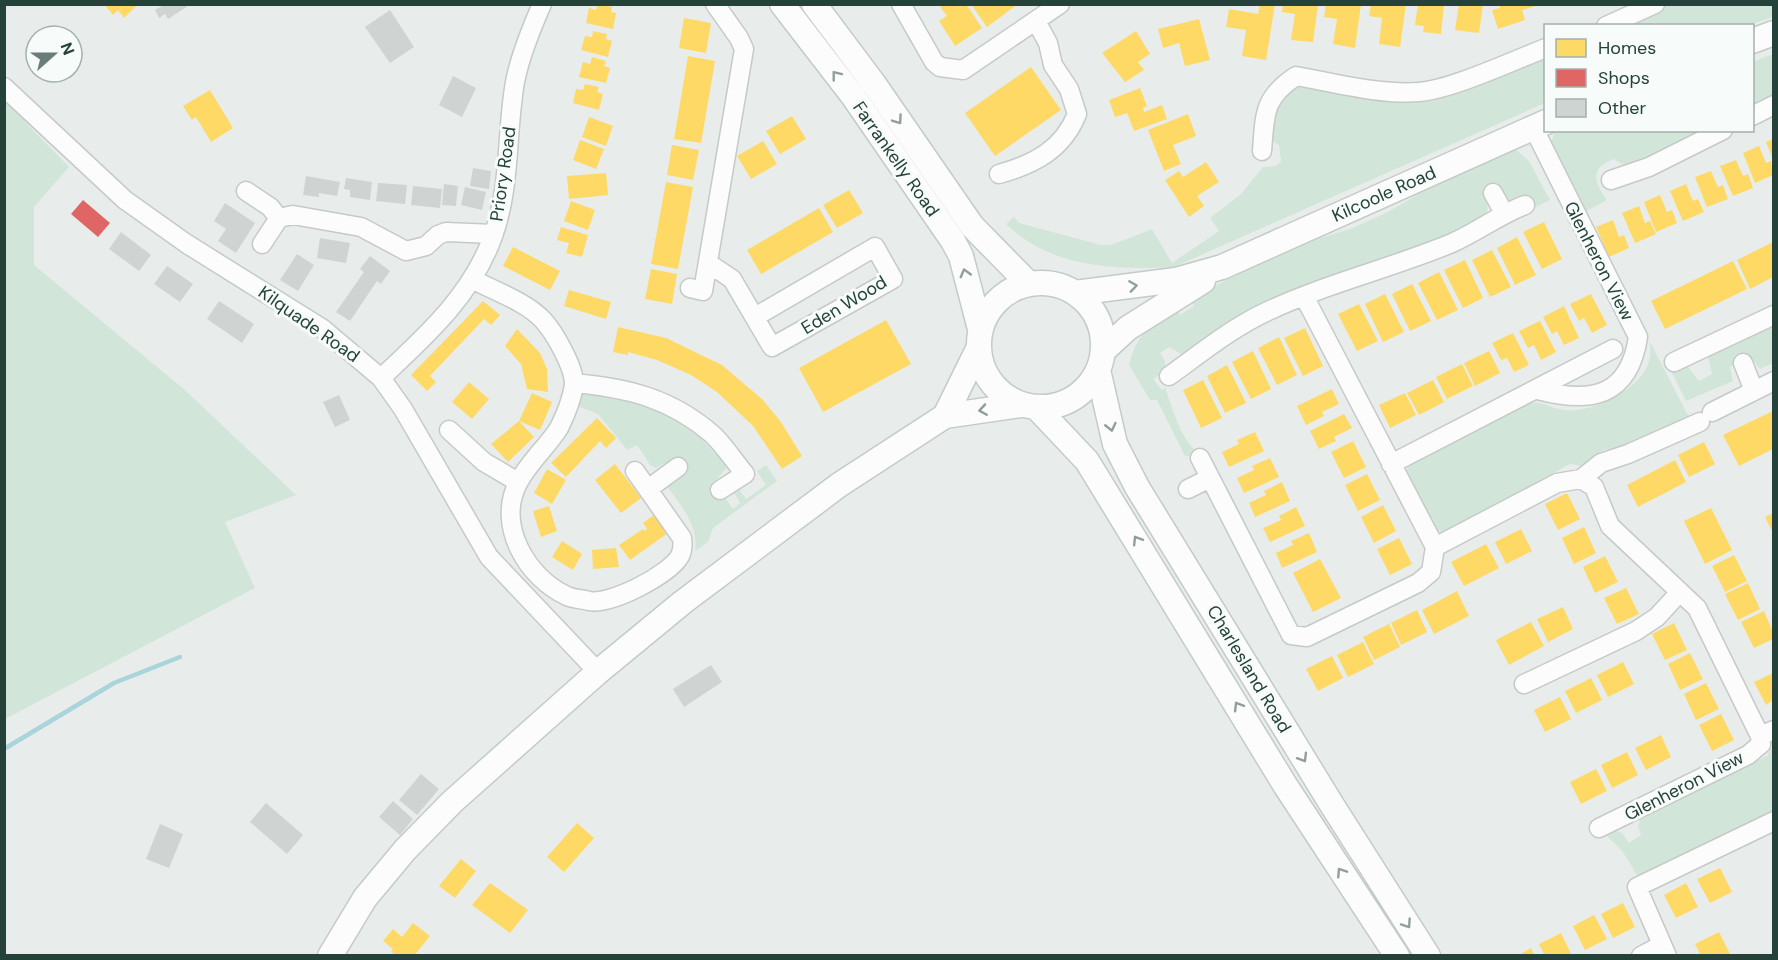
<svg xmlns="http://www.w3.org/2000/svg" width="1778" height="960" viewBox="0 0 1778 960" font-family="'DM Sans',sans-serif">
<style>
.green{fill:#d1e6d8}
.homes{fill:#ffd966}
.shops{fill:#e06666}
.lines{fill:none;stroke-linecap:round;stroke-linejoin:round}
.stream{stroke:#a9d4db;stroke-width:4.5}
.building{fill:#cfd4d2}
.street-casing{stroke:#c5cac8;stroke-width:21}
.secondary-casing{stroke:#c3cbc8;stroke-width:27}
.street{stroke:#fcfcfc;stroke-width:18}
.secondary{stroke:#fcfcfc;stroke-width:24}
.oneway{stroke:#909f9b}
.labels{text-anchor:middle;dominant-baseline:central;stroke-width:6;stroke-linejoin:round;paint-order:stroke}
.street-label{font-size:18px;fill:#24423a;stroke:#f7fbf9}
</style>
<rect width="100%" height="100%" fill="#e8edeb"/>
<!-- green -->
<path class="green" d="M1667 5H1773V17L1749 25 1620 26Z
M1773 54V98L1752 109V62Z
M1545 55V103L1174 267C1114 270 1051 268 1006 224L1014 217 1019 223 1101 245H1111L1152 229 1172 263 1219 231 1210 218 1241 194 1263 167 1275 166 1281 162 1279 145 1271 140C1273 117 1274 101 1294 87L1420 99Z
M5 101 69 167 34 207V265L185 390 296 495 225 522 255 588 5 719Z
M1555 131H1709L1629 169 1614 159C1589 168 1594 182 1607 200L1586 211C1575 187 1562 167 1551 143Z
M1515 149 1529 161 1550 200 1530 210 1514 201 1508 203 1494 192 1484 197 1488 208 1485 219 1183 355 1169 347 1160 353 1165 361V371L1153 379 1162 390 1165 388C1173 408 1181 444 1202 455L1185 456 1157 400H1150L1129 365C1136 334 1151 325 1177 308L1180 315 1194 306 1191 299 1228 279 1320 238 1350 229 1386 213 1434 185Z
M1773 325V363L1760 369 1750 357 1730 367 1733 381 1686 401 1669 367 1687 366 1699 381 1712 374 1708 357Z
M1650 342 1690 419 1629 446 1603 450 1583 466 1570 464 1444 533 1433 529 1404 476 1410 463 1528 403C1545 401 1549 408 1564 410 1591 414 1642 389 1649 361 1651 355 1650 348 1650 342Z
M583 389C647 403 675 408 720 458L724 455 726 469 714 482 733 509 740 503 731 488H738L746 499 766 485 757 471 766 465 777 481 713 528 708 542 695 551C699 523 679 504 664 482L678 472 671 460 656 468 650 465 637 445 627 450 598 414 575 405Z
M1773 745V811L1647 877 1636 874 1623 852 1606 835 1614 830 1622 833 1629 843 1641 835 1638 826 1641 817 1767 756Z"/>
<!-- homes -->
<path class="homes" d="M104 4H138L124 18 118 10 113 15Z
M598 4 612 7 611 12 616 13 613 29 586 23 589 8 596 10Z
M944 4H958L959 7 966 4 982 28 955 46 939 21 947 16 940 7Z
M971 4H1018L987 27Z
M1260 4H1275L1266 60 1242 56 1246 30 1226 27 1229 9 1258 14Z
M1283 4H1318L1313 42 1291 40 1295 14 1282 12Z
M1326 4H1361L1355 48 1333 44 1337 19 1324 17Z
M1371 4H1406L1400 47 1379 44 1382 18 1369 16Z
M1418 4H1444L1441 34 1423 32 1424 26 1415 25Z
M1459 4H1483L1479 33 1455 30Z
M1499 4H1539V5L1522 10 1525 20 1498 29 1492 10 1500 8Z
M684 18 711 23 706 53 679 48Z
M1199 19 1210 60 1185 66 1179 43 1163 48 1158 29Z
M593 31 607 34 606 39 612 41 608 57 581 50 585 36 592 37Z
M1136 31 1150 54 1138 62 1144 70 1125 82 1102 53Z
M688 56 715 61 701 143 674 139Z
M592 57 606 61 604 66 610 68 606 83 579 77 583 62 590 64Z
M1031 67 1061 110 995 156 965 113Z
M585 84 599 87 597 92 603 94 599 110 573 103 576 89 583 90Z
M1140 88 1147 106 1143 108 1144 112 1162 105 1167 119 1134 131 1127 113 1115 117 1109 100Z
M210 90 233 128 211 142 196 117 192 120 183 106Z
M1188 114 1196 136 1173 145 1181 164 1164 171 1148 130Z
M792 116 806 139 780 154 766 131Z
M589 117 613 126 606 146 582 137Z
M1773 139V159L1766 142Z
M580 140 604 149 596 169 573 160Z
M763 141 777 164 751 179 737 156Z
M672 145 699 150 693 180 667 175Z
M1759 146 1766 163 1771 161 1773 175 1755 183 1743 153Z
M1736 160 1743 176 1748 174 1753 188 1733 196 1720 166Z
M1206 162 1219 182 1197 196 1204 206 1189 217 1165 180 1179 171 1183 177Z
M1711 171 1718 187 1723 185 1728 199 1707 207 1695 177Z
M606 173 608 195 569 199 567 176Z
M666 182 693 187 678 269 651 264Z
M1686 184 1693 201 1698 199 1704 212 1683 221 1670 191Z
M849 190 863 213 837 228 823 205Z
M1660 195 1667 212 1672 210 1677 223 1656 232 1644 202Z
M571 201 595 210 588 230 564 221Z
M1639 206 1645 223 1650 221 1656 234 1635 243 1622 213Z
M819 208 833 232 761 274 747 250Z
M1613 220 1619 237 1624 235 1629 248 1609 257 1596 227Z
M1544 222 1562 259 1542 269 1523 232Z
M561 227 588 235 582 257 566 253 569 243 557 240Z
M1517 237 1536 275 1515 285 1497 248Z
M1773 242V277L1750 289 1737 260Z
M513 247 560 271 550 290 503 266Z
M1492 250 1511 287 1490 297 1472 260Z
M1465 260 1483 298 1463 308 1444 270Z
M1733 261 1747 289 1665 329 1651 301Z
M651 269 677 274 672 304 645 299Z
M1439 272 1458 310 1437 320 1418 283Z
M1412 284 1431 321 1410 331 1392 294Z
M569 290 611 302 606 319 564 306Z
M1385 294 1404 332 1383 342 1365 304Z
M1591 294 1607 325 1592 333 1584 318 1579 321 1570 304Z
M483 301 500 315 491 325 484 319 430 376 436 382 427 391 411 375Z
M1359 304 1378 341 1357 351 1338 314Z
M1564 306 1579 338 1564 345 1557 331 1552 334 1543 317Z
M886 320 911 364 823 412 799 368Z
M1540 321 1556 352 1541 360 1534 345 1528 348 1519 331Z
M618 327 666 338 722 365 763 400 781 422 802 456 782 469 753 426 717 392 691 375 657 360 628 352V355L613 352Z
M1305 328 1323 366 1303 376 1284 338Z
M517 329 540 353 547 369 548 392 527 389 521 364 505 346Z
M1513 333 1529 365 1514 372 1507 358 1501 360 1492 343Z
M1279 337 1297 375 1277 385 1258 348Z
M1253 351 1271 389 1251 399 1232 362Z
M1489 351 1500 373 1475 386 1464 363Z
M1462 364 1473 386 1447 399 1436 377Z
M1227 365 1246 403 1225 413 1207 376Z
M1203 380 1222 418 1201 428 1183 390Z
M1433 380 1444 402 1419 415 1407 393Z
M469 382 489 399 472 419 452 402Z
M1332 389 1339 404 1322 412 1324 416 1306 425 1297 406Z
M532 393 552 402 540 430 519 421Z
M1405 393 1416 415 1390 428 1379 405Z
M1773 411V449L1739 466 1723 435Z
M1344 414 1352 428 1334 437 1336 441 1319 449 1310 431Z
M597 418 616 438 606 448 600 441 566 477 551 463Z
M519 421 534 437 508 462 491 444Z
M1255 432 1264 451 1229 467 1222 452 1239 444 1237 440Z
M1353 441 1366 467 1344 478 1331 452Z
M1704 442 1715 464 1689 477 1678 455Z
M1270 458 1279 477 1244 493 1237 478 1254 470 1252 466Z
M1675 460 1686 482 1638 507 1627 485Z
M615 464 641 498 621 513 595 480Z
M547 469 566 480 552 504 534 493Z
M1367 474 1380 500 1358 511 1345 485Z
M1282 482 1290 501 1255 517 1249 503 1266 495 1264 491Z
M1567 493 1580 519 1558 530 1545 504Z
M1383 505 1396 531 1374 543 1361 517Z
M549 506 557 531 541 537 533 511Z
M1296 507 1305 526 1270 542 1263 528 1281 520 1279 516Z
M1711 508 1732 550 1705 564 1684 521Z
M1773 513V533L1765 517Z
M655 514 668 533 630 560 619 545 643 529 644 531 647 529 643 523Z
M1584 527 1596 553 1574 564 1562 538Z
M1521 529 1532 551 1506 564 1495 542Z
M1309 533 1317 552 1282 568 1276 553 1293 545 1291 541Z
M1399 538 1412 564 1390 575 1377 549Z
M562 541 582 554 573 570 552 557Z
M1486 544 1499 568 1464 586 1451 562Z
M616 548 619 567 593 569 592 550Z
M1734 555 1747 581 1725 592 1712 566Z
M1605 556 1618 582 1595 593 1583 567Z
M1320 559 1341 598 1313 612 1293 573Z
M1748 583 1760 609 1738 620 1725 594Z
M1626 588 1639 614 1617 624 1604 598Z
M1457 591 1469 616 1434 634 1422 610Z
M1563 607 1573 629 1548 642 1537 619Z
M1417 610 1427 632 1401 645 1391 623Z
M1764 611 1773 632V639L1754 648 1741 622Z
M1531 622 1544 646 1509 665 1496 640Z
M1674 623 1687 650 1665 660 1652 634Z
M1389 624 1400 647 1374 660 1363 637Z
M1363 642 1374 664 1348 677 1337 655Z
M1690 653 1703 679 1680 690 1668 664Z
M1332 656 1343 678 1318 691 1306 669Z
M1623 662 1634 684 1608 697 1597 675Z
M1773 673V700L1766 705 1754 682Z
M1591 678 1602 700 1576 713 1565 691Z
M1706 683 1719 709 1696 720 1684 694Z
M1560 697 1571 719 1545 732 1534 710Z
M1721 714 1734 740 1712 751 1699 725Z
M1661 735 1671 757 1646 770 1635 748Z
M1627 752 1638 775 1612 788 1601 765Z
M1596 769 1607 791 1581 804 1570 782Z
M577 823 594 838 564 872 547 857Z
M461 859 476 871 455 898 439 886Z
M1720 868 1732 892 1710 903 1697 879Z
M490 883 528 910 510 933 472 905Z
M1686 883 1698 907 1676 918 1664 895Z
M1623 903 1635 927 1613 938 1601 914Z
M1594 915 1607 939 1585 950 1573 926Z
M413 923 430 936 414 956H396L391 951 393 949 383 941 393 929 402 937Z
M1719 932 1730 954 1701 956 1695 944Z
M1561 933 1572 956H1545L1539 944Z
M1531 948 1535 956H1517Z"/>
<!-- shops -->
<path class="shops" d="M83 200 110 223 98 237 71 214Z"/>
<g class="lines">
<!-- stream -->
<path class="stream" d="M4 749 114 683 180 657"/>
</g>
<!-- building -->
<path class="building" d="M165 4H191L168 19 165 14 159 18 155 10Z
M390 10 414 47 390 63 365 27Z
M453 76 476 88 462 117 439 105Z
M473 168 491 171 489 189 470 186Z
M306 176 340 182 337 196 319 193V197L303 195Z
M346 178 372 182 370 200 350 197V190L344 189Z
M378 183 407 185 405 204 376 201Z
M444 184 458 186 456 206 442 205Z
M413 186 442 189 440 208 411 205Z
M465 187 486 192 482 210 461 205Z
M225 203 255 223 236 253 218 241 226 229 214 221Z
M121 232 151 255 139 271 109 249Z
M320 238 350 243 346 263 317 258Z
M297 254 314 265 298 291 280 280Z
M370 256 390 271 381 284 377 281 350 321 336 312 364 272 360 269Z
M167 266 193 284 180 302 154 284Z
M219 301 254 324 242 343 207 319Z
M339 395 350 420 335 427 323 402Z
M711 665 722 682 684 707 673 689Z
M421 774 439 789 417 815 399 800Z
M393 801 413 819 400 835 379 817Z
M266 803 303 835 287 854 250 822Z
M160 824 183 834 169 868 146 859Z"/>
<g class="lines">
<defs>
<path id="street" d="M901 4 934 62 940 67 963 70 1060 4
M1606 26 1655 4
M4 87 125 200 187 244 323 329 381 378 403 409 489 557 598 672
M1752 116 1774 105
M1533 127 1638 337C1629 397 1591 404 1538 390
M1262 151C1265 114 1263 98 1296 76 1336 83 1379 95 1419 92 1453 89 1512 61 1546 48
M999 174C1035 164 1063 149 1077 114L1069 89 1053 65 1048 43 1036 21
M1611 180 1649 167 1723 130
M246 191 270 207 279 218 293 215 361 227 406 251 426 246 438 235 446 232 494 234
M1493 193 1504 213
M262 244 279 218
M708 263 732 279 772 347 893 279 875 247 755 317
M472 279C494 291 525 301 543 320 554 332 575 368 574 385 572 398 565 416 559 428 547 447 528 463 518 483 496 525 527 578 567 596 573 599 582 599 589 601 611 605 669 575 680 556 683 550 683 545 682 538L635 471
M690 288 703 291 744 49 739 38 715 4
M1674 362 1774 315
M1743 363 1754 391
M1169 376C1201 353 1233 327 1268 311 1328 283 1392 268 1452 243 1477 232 1499 215 1525 205
M381 378C426 336 472 295 493 236 511 187 506 133 515 82 520 56 531 29 542 4
M574 383C628 388 670 398 712 434 724 445 734 461 745 474L720 490
M1712 412 1774 381
M449 430 484 462 518 482
M1200 458 1291 635 1307 637 1418 583 1431 572 1435 547 1304 296
M1391 464 1613 349
M1581 479 1594 487 1610 526 1697 608 1760 736
M648 489 678 467
M1188 489 1210 478
M1435 547 1557 483 1581 479 1601 463 1628 454 1700 422
M1524 684 1636 631 1657 617 1679 593
M1599 828 1748 755 1761 744 1760 736 1774 730
M1641 956 1662 945
M1667 956 1637 887 1774 821"/>
<path id="secondary" d="M782 4 853 96 953 241 961 256 980 329
M814 4 874 84 972 226 1028 283
M1752 41 1774 33
M979 345a62 62 0 1 1 124 0a62 62 0 1 1-124 0Z
M1075 293 1176 280 1222 267 1546 122
M1103 351 1128 328 1203 281
M1098 370 1115 444 1137 487 1332 805 1428 956
M1037 408 1087 461 1285 785 1397 956
M945 416 978 349
M330 956 365 898 405 850 452 802 598 672 683 602 839 485 945 416 1021 405"/>
</defs>
<!-- street casing -->
<use href="#street" class="street-casing"/>
<!-- secondary casing -->
<use href="#secondary" class="secondary-casing"/>
<!-- street -->
<use href="#street" class="street"/>
<!-- secondary -->
<use href="#secondary" class="secondary"/>
</g>
<!-- one-way arrows -->
<defs><path id="oneway-chevron" d="M-2-3.5L2.5 0L-2 3.5" fill="none" stroke-width="1.6" stroke-linecap="round" stroke-linejoin="round" transform="scale(1.5)"/></defs>
<g class="oneway">
<use href="#oneway-chevron" transform="translate(836 75) rotate(-128)"/>
<use href="#oneway-chevron" transform="translate(898 120) rotate(55)"/>
<use href="#oneway-chevron" transform="translate(965 273) rotate(-105)"/>
<use href="#oneway-chevron" transform="translate(1133 286) rotate(-8)"/>
<use href="#oneway-chevron" transform="translate(983 410) rotate(171)"/>
<use href="#oneway-chevron" transform="translate(1111 427) rotate(77)"/>
<use href="#oneway-chevron" transform="translate(1137 540) rotate(-122)"/>
<use href="#oneway-chevron" transform="translate(1238 706) rotate(-121)"/>
<use href="#oneway-chevron" transform="translate(1303 758) rotate(59)"/>
<use href="#oneway-chevron" transform="translate(1341 872) rotate(-123)"/>
<use href="#oneway-chevron" transform="translate(1407 924) rotate(56)"/>
</g>
<g class="labels">
<!-- street labels -->
<g class="street-label">
<text transform="translate(896 159) rotate(55)">Farrankelly Road</text>
<text transform="translate(503 174) rotate(-82)">Priory Road</text>
<text transform="translate(1384 194) rotate(-24)">Kilcoole Road</text>
<text transform="translate(1599 261) rotate(63)">Glenheron View</text>
<text transform="translate(844 305) rotate(-31)">Eden Wood</text>
<text transform="translate(309 324) rotate(35)">Kilquade Road</text>
<text transform="translate(1249 669) rotate(59)">Charlesland Road</text>
<text transform="translate(1684 786) rotate(-27)">Glenheron View</text>
</g>
</g>
<!-- border -->
<rect width="1778" height="960" fill="none" stroke="#24423a" stroke-width="12"/>
<!-- legend -->
<rect x="1544" y="24" width="210" height="108" fill="#f7fbf9" stroke="#a3b1ad" stroke-width="1.5"/>
<rect x="1556" y="39" width="30" height="18" fill="#ffd966" stroke="#a3b1ad" stroke-width="1.5"/>
<text x="1598" y="54" font-size="18" fill="#24423a">Homes</text>
<rect x="1556" y="69" width="30" height="18" fill="#e06666" stroke="#a3b1ad" stroke-width="1.5"/>
<text x="1598" y="84" font-size="18" fill="#24423a">Shops</text>
<rect x="1556" y="99" width="30" height="18" fill="#cfd4d2" stroke="#a3b1ad" stroke-width="1.5"/>
<text x="1598" y="114" font-size="18" fill="#24423a">Other</text>
<!-- north arrow -->
<g transform="translate(54 54) rotate(69)"><circle r="28" fill="#f7fbf9" stroke="#a3b1ad" stroke-width="1.5"/>
<path d="M0-4.5L10 22L0 15L-10 22Z" fill="#697e78"/>
<text y="-9" font-size="16" font-weight="bold" text-anchor="middle" fill="#24423a">N</text>
</g>
</svg>
